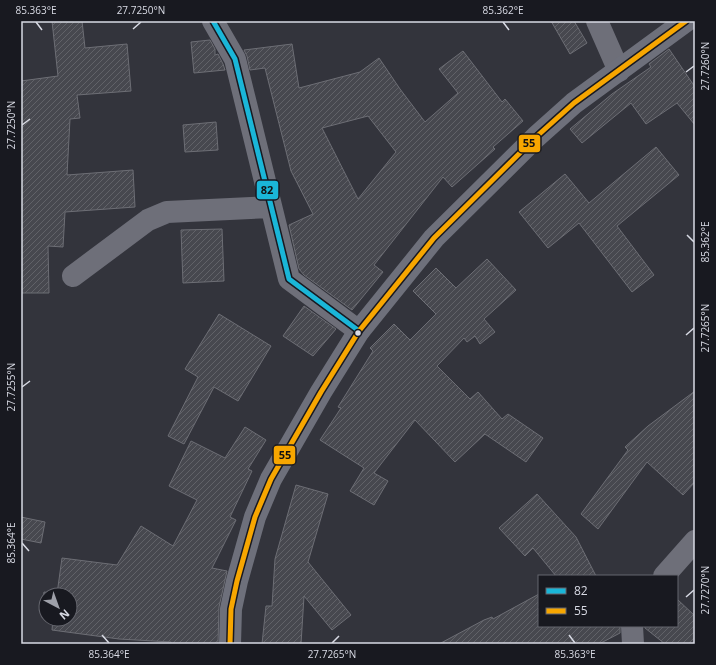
<svg xmlns="http://www.w3.org/2000/svg" width="716" height="665" viewBox="0 0 716 665" font-family="'Open Sans',sans-serif">
<style>
.building{fill:url(#building-hatch);stroke:#6d6e75;fill-rule:evenodd}
.lines{fill:none;stroke-linecap:round;stroke-linejoin:round}
.minor{stroke:#6e6f79;stroke-width:22}
.major{stroke:#6e707b;stroke-width:22}
.bus-1-casing{stroke:#181920;stroke-width:8}
.bus-2-casing{stroke:#181920;stroke-width:8}
.bus-1{stroke:#1ab6d8;stroke-width:5}
.bus-2{stroke:#f7a600;stroke-width:5}
.ticks{fill:none;stroke:#d8dae4;stroke-width:1.5}
.bus-dot{fill:#d8dae4;stroke:#181920;stroke-width:1.5}
.line-badge{stroke:#181920;stroke-width:1.5}
.pale-badge-label{font-size:11px;text-anchor:middle;font-weight:bold;fill:#111}
.neatline{fill:none;stroke:#d8dae4;stroke-width:1.5}
.ticks-label{font-size:10px;text-anchor:middle;fill:#d8dae4}
</style>
<defs>
<pattern id="building-hatch" width="6" height="6" patternUnits="userSpaceOnUse"><rect width="6" height="6" fill="#47484f"/><path d="M-1 1l2-2M0 6l6-6M5 7l2-2" fill="none" stroke="#616268"/></pattern>
</defs>
<rect width="100%" height="100%" fill="#33343c"/>
<!-- building -->
<path class="building" d="M52 21H82L85 48 127 44 131 91 77 95 80 118 70 119 67 175 133 170 135 207 65 212 63 247 48 246 49 293H21V81L58 76Z
M551 21H574L587 43 570 54Z
M210 40 215 49V55L218 54 223 64 225 70 194 73 191 42Z
M292 44 299 88 360 72 379 58 400 89 425 122 458 93 439 69 463 51 502 102 505 99 523 121 493 147 495 149 452 187 443 177 374 265 383 272 352 310 304 275 299 269 289 225 313 214 291 171 265 68 250 70 247 56 244 50ZM368 116 396 152 358 199 322 128Z
M669 49 695 87V125L677 103 646 124 631 103 582 143 570 129 612 94 651 67 649 64Z
M216 122 218 150 185 152 183 125Z
M656 147 679 175 617 226 654 275 632 292 579 223 548 248 519 212 565 174 589 203Z
M222 229 224 281 183 283 181 230Z
M487 259 516 290 484 319 495 332 480 344 475 336 467 342 464 338 437 366 470 399 478 392 502 419 508 414 543 438 526 462 485 434 455 462 415 420 374 473 388 481 374 505 350 491 364 468 320 440 341 408 338 407 373 351 370 348 394 324 410 340 436 314 413 291 436 268 456 288Z
M304 306 336 329 313 356 283 336Z
M219 314 271 346 238 401 214 387 184 444 168 436 198 377 185 369Z
M695 391V482L683 495 647 462 598 529 581 514 628 450 625 447 648 426Z
M245 427 266 440 248 469 252 471 230 517 236 520 212 568 227 571 219 607 218 644H171V642L119 639 52 630 53 619H70V595H46V611L41 610 44 592 57 594 62 558 117 565 141 526 173 546 197 500 169 486 191 441 225 458Z
M296 485 328 494 308 562 351 615 332 630 304 596 301 644H262L266 606H272L275 559Z
M537 494 576 537 596 576H556L533 548 525 556 499 528Z
M21 517 45 522 41 543 21 539Z
M539 594V626H620V633L599 644H439L484 620 492 617 493 619Z
M677 599 695 616V644H665L645 628V626H677Z"/>
<g class="lines">
<!-- minor -->
<path class="minor" d="M213 21 235 59 289 279 359 331
M597 21 619 71
M73 276 148 220 167 212 271 207
M664 576 695 541
M632 626 633 644"/>
<!-- major -->
<path class="major" d="M230 644 231 609 237 581 255 517 271 479 321 392 359 331 434 238 536 137 574 103 686 21"/>
<defs>
<path id="bus-1" d="M213 21 235 59 289 279 359 331"/>
<path id="bus-2" d="M230 644 231 609 237 581 255 517 271 479 321 392 359 331 434 238 536 137 574 103 686 21"/>
</defs>
<!-- bus-1 casing -->
<use href="#bus-1" class="bus-1-casing"/>
<!-- bus-2 casing -->
<use href="#bus-2" class="bus-2-casing"/>
<!-- bus-1 -->
<use href="#bus-1" class="bus-1"/>
<!-- bus-2 -->
<use href="#bus-2" class="bus-2"/>
</g>
<!-- ticks -->
<path class="ticks" d="M36 22 42 30M503 22 509 30M133 29 141 22M686 72 694 66M22 125 30 119M687 235 694 242M686 335 694 328M22 387 30 381M22 543 29 551M686 597 694 590M102 635 109 643M569 635 575 643M332 643 339 636"/>
<!-- markers -->
<circle class="bus-dot" cx="358" cy="333" r="3.5"/>
<g class="line-badge">
<rect x="518" y="134" width="23" height="19" rx="4" fill="#f7a600"/>
<rect x="256" y="180" width="23" height="20" rx="4" fill="#1ab6d8"/>
<rect x="273" y="445" width="23" height="20" rx="4" fill="#f7a600"/>
</g>
<g class="pale-badge-label">
<text x="529" y="147">55</text>
<text x="267" y="194">82</text>
<text x="285" y="459">55</text>
</g>
<!-- border -->
<rect width="716" height="665" fill="none" stroke="#181920" stroke-width="44"/>
<!-- legend -->
<rect x="538" y="575" width="140" height="52" fill="#181920" stroke="#65666e"/>
<rect x="546" y="588" width="20" height="6" fill="#1ab6d8" stroke="#65666e"/>
<text x="574" y="595" font-size="12" fill="#d8dae4">82</text>
<rect x="546" y="608" width="20" height="6" fill="#f7a600" stroke="#65666e"/>
<text x="574" y="615" font-size="12" fill="#d8dae4">55</text>
<!-- north arrow -->
<g transform="translate(58 607) rotate(139)"><circle r="19" fill="#181920" stroke="#65666e"/>
<path d="M0-3L7 15L0 10L-7 15Z" fill="#9ea0a9"/>
<text y="-6" font-size="11" font-weight="bold" text-anchor="middle" fill="#d8dae4">N</text>
</g>
<rect x="22" y="22" width="672" height="621" class="neatline"/>
<g class="ticks-label">
<text x="36" y="14">85.363°E</text>
<text x="141" y="14">27.7250°N</text>
<text x="503" y="14">85.362°E</text>
<text transform="translate(705 66) rotate(-90)" y="4">27.7260°N</text>
<text transform="translate(11 125) rotate(-90)" y="4">27.7250°N</text>
<text transform="translate(705 242) rotate(-90)" y="4">85.362°E</text>
<text transform="translate(705 328) rotate(-90)" y="4">27.7265°N</text>
<text transform="translate(11 387) rotate(-90)" y="4">27.7255°N</text>
<text transform="translate(11 543) rotate(-90)" y="4">85.364°E</text>
<text transform="translate(705 590) rotate(-90)" y="4">27.7270°N</text>
<text x="109" y="658">85.364°E</text>
<text x="332" y="658">27.7265°N</text>
<text x="575" y="658">85.363°E</text>
</g>
</svg>
